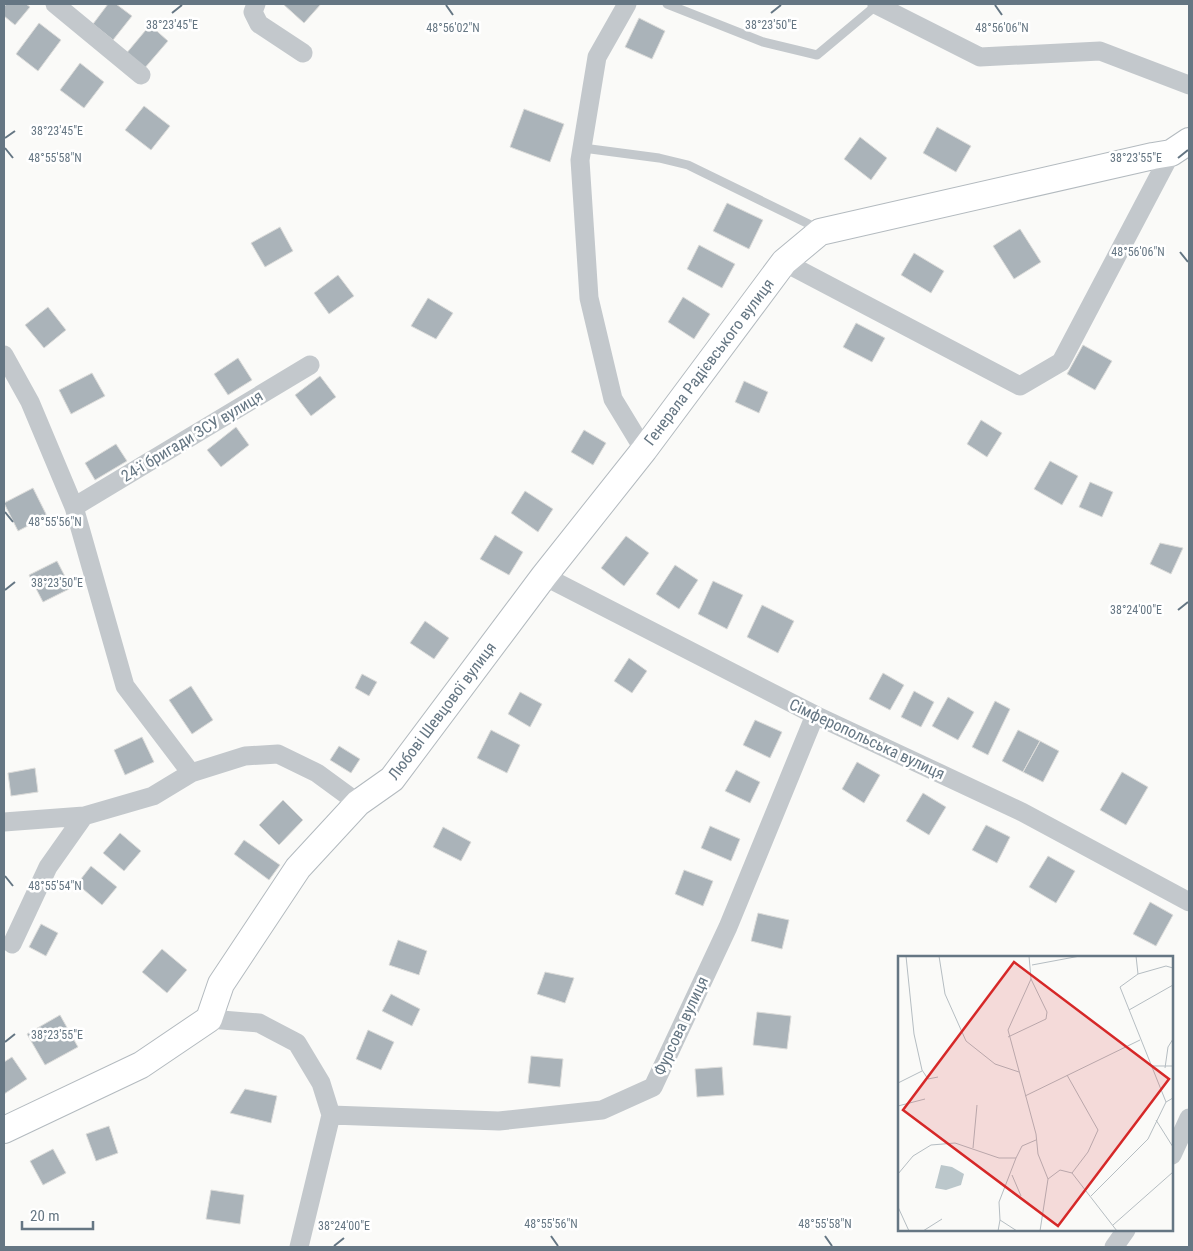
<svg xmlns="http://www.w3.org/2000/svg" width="1193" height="1251" viewBox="0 0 1193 1251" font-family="'Roboto Condensed',sans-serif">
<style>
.building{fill:#aab3b9;stroke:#dcdcda}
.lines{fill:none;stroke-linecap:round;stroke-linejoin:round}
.secondary-casing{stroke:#b3babf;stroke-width:28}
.lane{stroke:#c3c8cc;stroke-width:9}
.street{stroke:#c3c8cc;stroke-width:19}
.secondary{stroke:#fff;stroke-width:26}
.ticks{fill:none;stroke:#657683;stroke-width:2}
.labels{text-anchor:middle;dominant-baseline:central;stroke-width:5;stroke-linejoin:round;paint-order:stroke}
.street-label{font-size:16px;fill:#657683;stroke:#fff}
.inset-road{fill:none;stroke:#b5bdc2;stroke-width:1}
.view{fill:#d62828;fill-opacity:0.15;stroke:#d62828;stroke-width:2.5}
.inset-edge{fill:none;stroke:#657683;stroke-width:2.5}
.ticks-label{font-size:12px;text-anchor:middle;fill:#657683;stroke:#fff;stroke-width:5;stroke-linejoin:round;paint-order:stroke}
</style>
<rect width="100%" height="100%" fill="#fafaf8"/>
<!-- building -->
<path class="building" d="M6 4H26L30 7 15 25 4 16V7Z
M108 4H116L132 16 113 40 93 24Z
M283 4H321L304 23Z
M639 18 665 31 652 59 625 47Z
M39 23 61 40 38 71 16 54Z
M150 25 168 41 143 70 125 55Z
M80 63 104 82 84 108 60 90Z
M144 106 170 126 151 150 125 130Z
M524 109 564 124 550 162 510 147Z
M937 127 971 146 956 172 923 153Z
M860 137 887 158 871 180 844 159Z
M727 203 763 220 749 249 713 231Z
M280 227 293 251 265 267 251 243Z
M1020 229 1041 262 1014 279 993 246Z
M699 245 735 264 722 288 687 269Z
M914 253 944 271 931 293 901 275Z
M338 275 354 296 329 314 314 293Z
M683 297 710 314 694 339 668 322Z
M428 298 453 313 436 339 411 326Z
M48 307 66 330 44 348 25 325Z
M856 323 885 338 872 362 843 347Z
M1083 345 1112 361 1095 390 1067 374Z
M238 358 252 380 228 395 214 374Z
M92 373 105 396 71 414 59 390Z
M320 376 336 397 311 416 295 395Z
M744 381 768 392 759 413 735 402Z
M981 420 1002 433 987 457 967 444Z
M236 427 249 445 221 467 207 450Z
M584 430 606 443 593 465 571 452Z
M116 444 127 461 95 480 85 463Z
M1050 461 1078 476 1062 505 1034 489Z
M1090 482 1113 492 1102 517 1079 507Z
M33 488 47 516 18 531 4 503Z
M525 491 553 509 538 532 511 513Z
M495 535 523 552 509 575 480 559Z
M626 536 649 553 624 586 601 568Z
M1160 543 1183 548 1171 574 1150 564Z
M57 561 71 588 43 602 29 575Z
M675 565 698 580 679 609 656 594Z
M713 581 743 595 727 629 698 614Z
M762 605 794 621 778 653 747 637Z
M425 621 449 638 434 659 410 643Z
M629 658 647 671 632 693 614 681Z
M883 673 904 685 890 710 869 699Z
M362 674 377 682 369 696 355 688Z
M191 686 213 720 192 734 169 700Z
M914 691 934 702 921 727 901 717Z
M520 692 542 704 530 727 508 714Z
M948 697 974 712 958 740 932 726Z
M995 701 1010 709 988 755 972 747Z
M755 720 782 732 770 758 743 745Z
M491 730 520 745 507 773 477 758Z
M1018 730 1040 741 1023 772 1002 761Z
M142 737 154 762 125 775 114 750Z
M1040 741 1059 751 1043 782 1023 772Z
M339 746 360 759 351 773 330 760Z
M857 762 880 775 864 803 842 789Z
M35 768 38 792 11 796 8 773Z
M736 770 760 782 750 803 725 791Z
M1122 772 1148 787 1126 825 1100 810Z
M923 793 946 807 929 835 906 821Z
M283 800 303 820 279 845 259 825Z
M986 825 1010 837 997 863 972 850Z
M710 826 740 839 731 861 701 848Z
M443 827 471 842 461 861 433 847Z
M120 833 141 851 124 871 103 853Z
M244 840 280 865 269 880 234 854Z
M1048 856 1075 871 1056 903 1029 887Z
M91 866 117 887 102 905 77 884Z
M684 870 713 881 703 906 675 894Z
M1150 902 1173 915 1156 946 1133 934Z
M758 913 789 920 782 949 751 941Z
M41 924 58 933 46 956 29 947Z
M398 940 427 951 419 975 389 965Z
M162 949 187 970 167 993 142 972Z
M545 972 574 978 565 1003 537 994Z
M391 994 420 1009 412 1026 382 1011Z
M757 1012 791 1016 787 1049 753 1045Z
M60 1015 78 1047 45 1065 27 1034Z
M368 1030 394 1042 381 1070 356 1059Z
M531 1056 563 1059 560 1087 528 1083Z
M12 1057 27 1079 4 1094V1062Z
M722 1067 724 1095 697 1097 695 1069Z
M245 1089 277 1096 271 1123 230 1113Z
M109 1126 118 1153 96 1161 86 1134Z
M53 1149 66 1173 43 1185 30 1161Z
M211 1190 244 1195 240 1224 206 1219Z"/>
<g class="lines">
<defs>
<path id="secondary" d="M4 1130 141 1065 209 1019 221 984 298 868 358 803 392 779 544 576 644 450 784 262 820 232 1153 156 1171 153 1189 141"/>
</defs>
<!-- secondary casing -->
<use href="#secondary" class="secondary-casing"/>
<!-- lane -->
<path class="lane" d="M667 4 763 42 817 55 878 4
M583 148 659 158 688 165 819 229"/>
<!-- street -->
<path class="street" d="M55 4 141 75
M256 4 253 12 259 24 303 53
M627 4 597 57 580 160 589 298 613 399 644 450
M877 5 980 57 1100 51 1189 85
M784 262 1020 386 1061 362 1171 153
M4 355 30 402 74 507 125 686 191 773 245 756 278 754 317 773 358 803
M74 507 310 365
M544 576 815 715 1022 812 1189 902
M4 822 84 816 153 796 191 773
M12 944 48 867 84 816
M209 1019 259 1023 297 1043 321 1083 331 1115 499 1121 602 1110 653 1087 728 927 815 715
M1172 1155 1189 1118
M299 1247 331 1115
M1114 1247 1126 1230"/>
<!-- secondary -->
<use href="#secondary" class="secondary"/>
</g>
<!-- ticks -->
<path class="ticks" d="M446 5 453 15M995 5 1002 15M172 13 182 5M771 13 781 5M5 138 15 131M5 148 13 158M1178 158 1188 150M1180 252 1188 262M5 512 13 522M5 590 15 582M1178 610 1188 602M5 876 13 886M5 1042 15 1034M551 1236 558 1246M825 1236 832 1246M334 1246 344 1238"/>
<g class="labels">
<!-- street labels -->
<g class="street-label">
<text transform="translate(709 362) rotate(-53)">Генерала Радієвського вулиця</text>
<text transform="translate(192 436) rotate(-31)">24-ї бригади ЗСУ вулиця</text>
<text transform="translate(442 711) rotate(-53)">Любові Шевцової вулиця</text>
<text transform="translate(867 739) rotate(25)">Сімферопольська вулиця</text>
<text transform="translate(681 1026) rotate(-65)">Фурсова вулиця</text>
</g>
</g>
<!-- overview -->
<g transform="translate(898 956)">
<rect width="275" height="275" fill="#fafaf8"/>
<path d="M43 209 54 211 66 218 63 229 48 234 37 232Z" fill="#bbc7cb"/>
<path class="inset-road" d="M8 0 16 78 24 114 30 123 40 121M41 0 47 38 68 85 97 108 121 116M131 0 133 23 110 74 138 178 140 198 150 223 142 275M238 0 240 18M134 9 182 0M231 54 275 29M110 81 148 63 149 56 133 23M254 110H275M267 112 270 91 275 83M0 127 24 115M127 140 242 84M268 146 222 31 240 18 268 10 275 12M0 150 27 143M258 164 275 191M75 192 79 149M174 217 219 275M0 218 15 200 33 189 57 187 101 202H118L124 190 138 184M114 219 123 240M150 223 162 214 174 217 190 196 200 174 169 119M193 240 250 183 268 146 275 142M0 251 11 275M102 264 101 246 118 202M215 269 275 216M25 275 44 263M100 275 102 264 119 275"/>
<path class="view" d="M116 6 271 123 160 270 5 154Z"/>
<rect width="275" height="275" class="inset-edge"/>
</g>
<g class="ticks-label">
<text x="172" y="29">38°23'45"E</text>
<text x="771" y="29">38°23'50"E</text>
<text x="453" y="32">48°56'02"N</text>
<text x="1002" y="32">48°56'06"N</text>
<text x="57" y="135">38°23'45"E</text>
<text x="1136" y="162">38°23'55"E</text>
<text x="55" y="162">48°55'58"N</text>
<text x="1138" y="256">48°56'06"N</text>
<text x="55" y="526">48°55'56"N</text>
<text x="57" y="587">38°23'50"E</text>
<text x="1136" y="614">38°24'00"E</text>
<text x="55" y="890">48°55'54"N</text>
<text x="57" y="1039">38°23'55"E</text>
<text x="551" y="1228">48°55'56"N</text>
<text x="825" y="1228">48°55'58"N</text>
<text x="344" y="1230">38°24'00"E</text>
</g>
<!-- border -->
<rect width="1193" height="1251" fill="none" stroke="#657683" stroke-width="10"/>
<!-- scale -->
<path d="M22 1221v8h71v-8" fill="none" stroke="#657683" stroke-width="2.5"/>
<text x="30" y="1221" font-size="15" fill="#657683" stroke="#ffffff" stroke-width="4" paint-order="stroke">20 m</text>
</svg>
